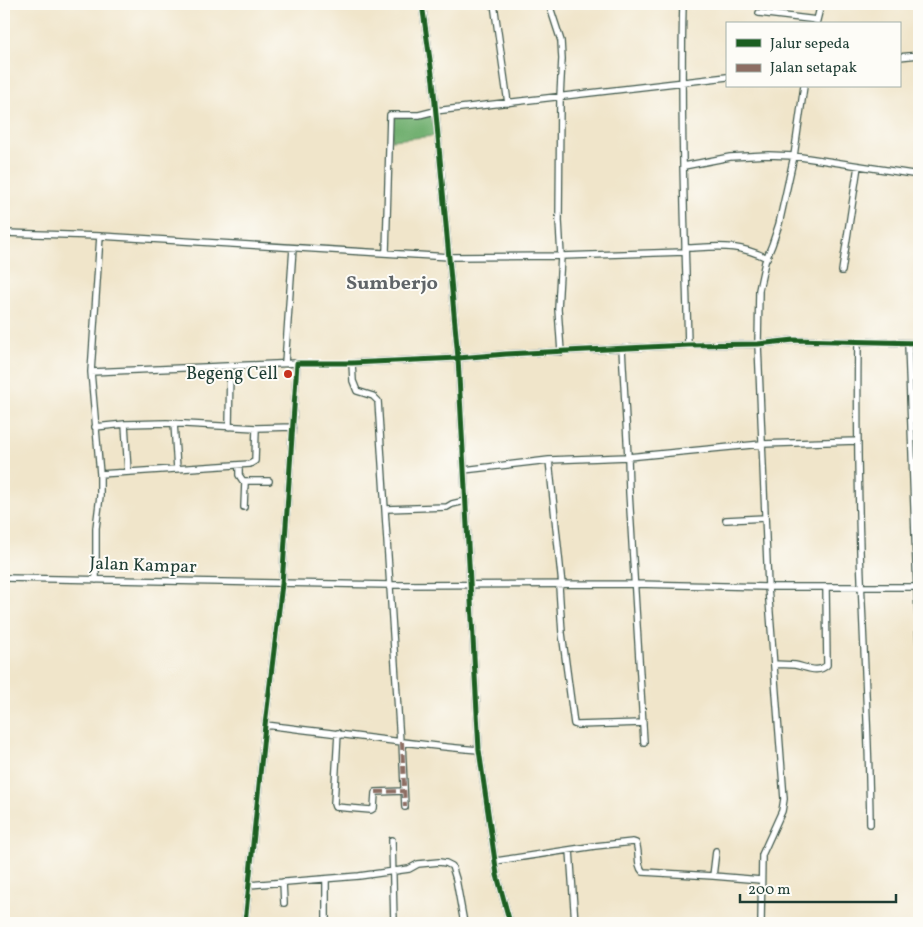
<svg xmlns="http://www.w3.org/2000/svg" width="923" height="927" viewBox="0 0 923 927" font-family="Vollkorn,serif">
<style>
.forest{fill:#73b172;stroke:#497753}
.lines{fill:none;stroke-linecap:round;stroke-linejoin:round}
.street-casing{stroke:#3e564a;stroke-width:8}
.street{stroke:#fff;stroke-width:5.5}
.quiet{stroke:#8d6e63;stroke-width:4;stroke-dasharray:8 4;stroke-linecap:butt}
.cycleway-casing{stroke:#fdfcf7;stroke-width:8}
.cycleway{stroke:#1b5e20;stroke-width:5}
.poi-dot{fill:#c8321e;stroke:#fdfcf7;stroke-width:2}
.labels{text-anchor:middle;dominant-baseline:central;stroke-width:4;stroke-linejoin:round;paint-order:stroke}
.poi-label{font-size:18px;fill:#1f3d34;stroke:#fdfcf7;text-anchor:end}
.street-label{font-size:18px;fill:#1f3d34;stroke:#fdfcf7}
.quarter-label{font-size:20px;font-weight:bold;fill:#606568;stroke:#fdfcf7}
</style>
<rect width="100%" height="100%" fill="#fdfcf7"/>
<filter id="ink" filterUnits="userSpaceOnUse"><feTurbulence type="fractalNoise" baseFrequency=".02" numOctaves="2"/><feDisplacementMap in="SourceGraphic" scale="10" xChannelSelector="R" yChannelSelector="G"/><feConvolveMatrix kernelMatrix="1 2 1 2 8 2 1 2 1" color-interpolation-filters="sRGB"/></filter>
<filter id="wash" filterUnits="userSpaceOnUse"><feTurbulence type="fractalNoise" baseFrequency=".0096" numOctaves="4" result="noise"/><feDisplacementMap in="SourceGraphic" scale="20" xChannelSelector="R" yChannelSelector="G"/><feGaussianBlur stdDeviation="1.12" result="paint"/><feColorMatrix in="noise" values="0 0 0 0 0 0 0 0 0 0 0 0 0 0 0 0 0 1.4 0 .05"/><feComposite in="paint" operator="in"/></filter>
<g filter="url(#wash)">
<rect width="100%" height="100%" fill="#f0e5ca"/>
<!-- forest -->
<path class="forest" d="M434 113 435 136 392 140 391 118Z"/>
</g>
<g filter="url(#ink)">
<g class="lines">
<defs>
<path id="street" d="M494 4 508 103
M549 4 561 41 562 59 560 97 559 221 561 256 558 309 561 352
M683 4C680 117 685 231 688 345
M759 13 817 20
M816 24 821 4
M899 57 919 55
M684 166 730 157 768 155 794 156 919 175
M4 233 100 236 450 257 561 256 685 252
M685 248C718 247 736 243 767 258
M386 252 390 115H419L435 111 727 77
M842 271 858 166
M858 342C857 412 858 481 860 551 863 642 869 733 870 824
M908 344 919 644
M622 348 628 457 629 492 644 742
M285 363 293 248
M352 363 353 381 357 391 373 396 378 401 400 742
M91 372 297 363
M174 423 177 469
M125 424 128 472
M95 427 125 424 167 423 256 428 293 427
M229 427 230 366
M549 460 562 585
M239 465V475L243 481H269
M464 470 549 460 628 457 762 444 857 441
M100 474 250 464 255 461 256 428
M244 507 245 482
M386 509 447 507 452 504 465 501
M726 520 765 518
M4 578 391 585 635 584 768 587H919
M96 580V528L100 496V474L91 372 100 236
M559 586 562 633 574 724 577 725 643 723
M774 664C781 665 788 664 795 665 806 667 818 674 827 665L826 587
M265 725C336 733 407 744 479 750
M338 733 334 804 335 807 371 810 374 808 375 793 376 792 404 791
M402 742 405 807
M392 840 394 923
M570 850 575 923
M716 851 713 876 761 880
M496 861 595 846 633 842 636 843C640 853 636 865 643 872L713 876
M326 879V923
M283 882 284 903
M249 885 359 876 409 869 418 864 439 862 446 863 452 866 456 879 464 923
M245 923 265 725 282 584 297 363H352L458 358 433 81 422 4
M510 923 497 875 479 750 458 358 506 354 688 345 758 344 794 340 919 343
M761 923 762 855 782 811 784 799 768 587 758 344 759 290 765 262 772 245 779 224 794 156 804 86"/>
</defs>
<!-- street casing -->
<use href="#street" class="street-casing"/>
<!-- street -->
<use href="#street" class="street"/>
<!-- quiet -->
<path class="quiet" d="M402 742 405 807
M376 792 404 791"/>
<defs>
<path id="cycleway" d="M245 923 265 725 282 584 297 363H352L458 358 433 81 422 4
M510 923 497 875 479 750 458 358 506 354 688 345 758 344 794 340 919 343"/>
</defs>
<!-- cycleway casing -->
<use href="#cycleway" class="cycleway-casing"/>
<!-- cycleway -->
<use href="#cycleway" class="cycleway"/>
</g>
</g>
<!-- markers -->
<circle class="poi-dot" cx="288" cy="374" r="5"/>
<g class="labels">
<!-- poi labels -->
<g class="poi-label">
<text x="278" y="374">Begeng Cell</text>
</g>
<!-- street labels -->
<g class="street-label">
<text transform="translate(143 566) rotate(2)">Jalan Kampar</text>
</g>
<!-- quarter labels -->
<g class="quarter-label">
<text x="392" y="284">Sumberjo</text>
</g>
</g>
<!-- margin -->
<rect width="923" height="927" fill="none" stroke="#fdfcf7" stroke-width="20"/>
<!-- legend -->
<rect x="726" y="22" width="175" height="65" fill="#fdfcf7" stroke="#a4b0a9"/>
<rect x="736" y="39" width="25" height="8" fill="#1b5e20" stroke="#a4b0a9"/>
<text x="770" y="48" font-size="15" fill="#1f3d34">Jalur sepeda</text>
<rect x="736" y="64" width="25" height="8" fill="#8d6e63" stroke="#a4b0a9"/>
<text x="770" y="72" font-size="15" fill="#1f3d34">Jalan setapak</text>
<!-- scale -->
<path d="M740 894v8h156v-8" fill="none" stroke="#1f3d34" stroke-width="2.5"/>
<text x="748" y="894" font-size="15" fill="#1f3d34" stroke="#fdfcf7" stroke-width="4" paint-order="stroke">200 m</text>
</svg>
